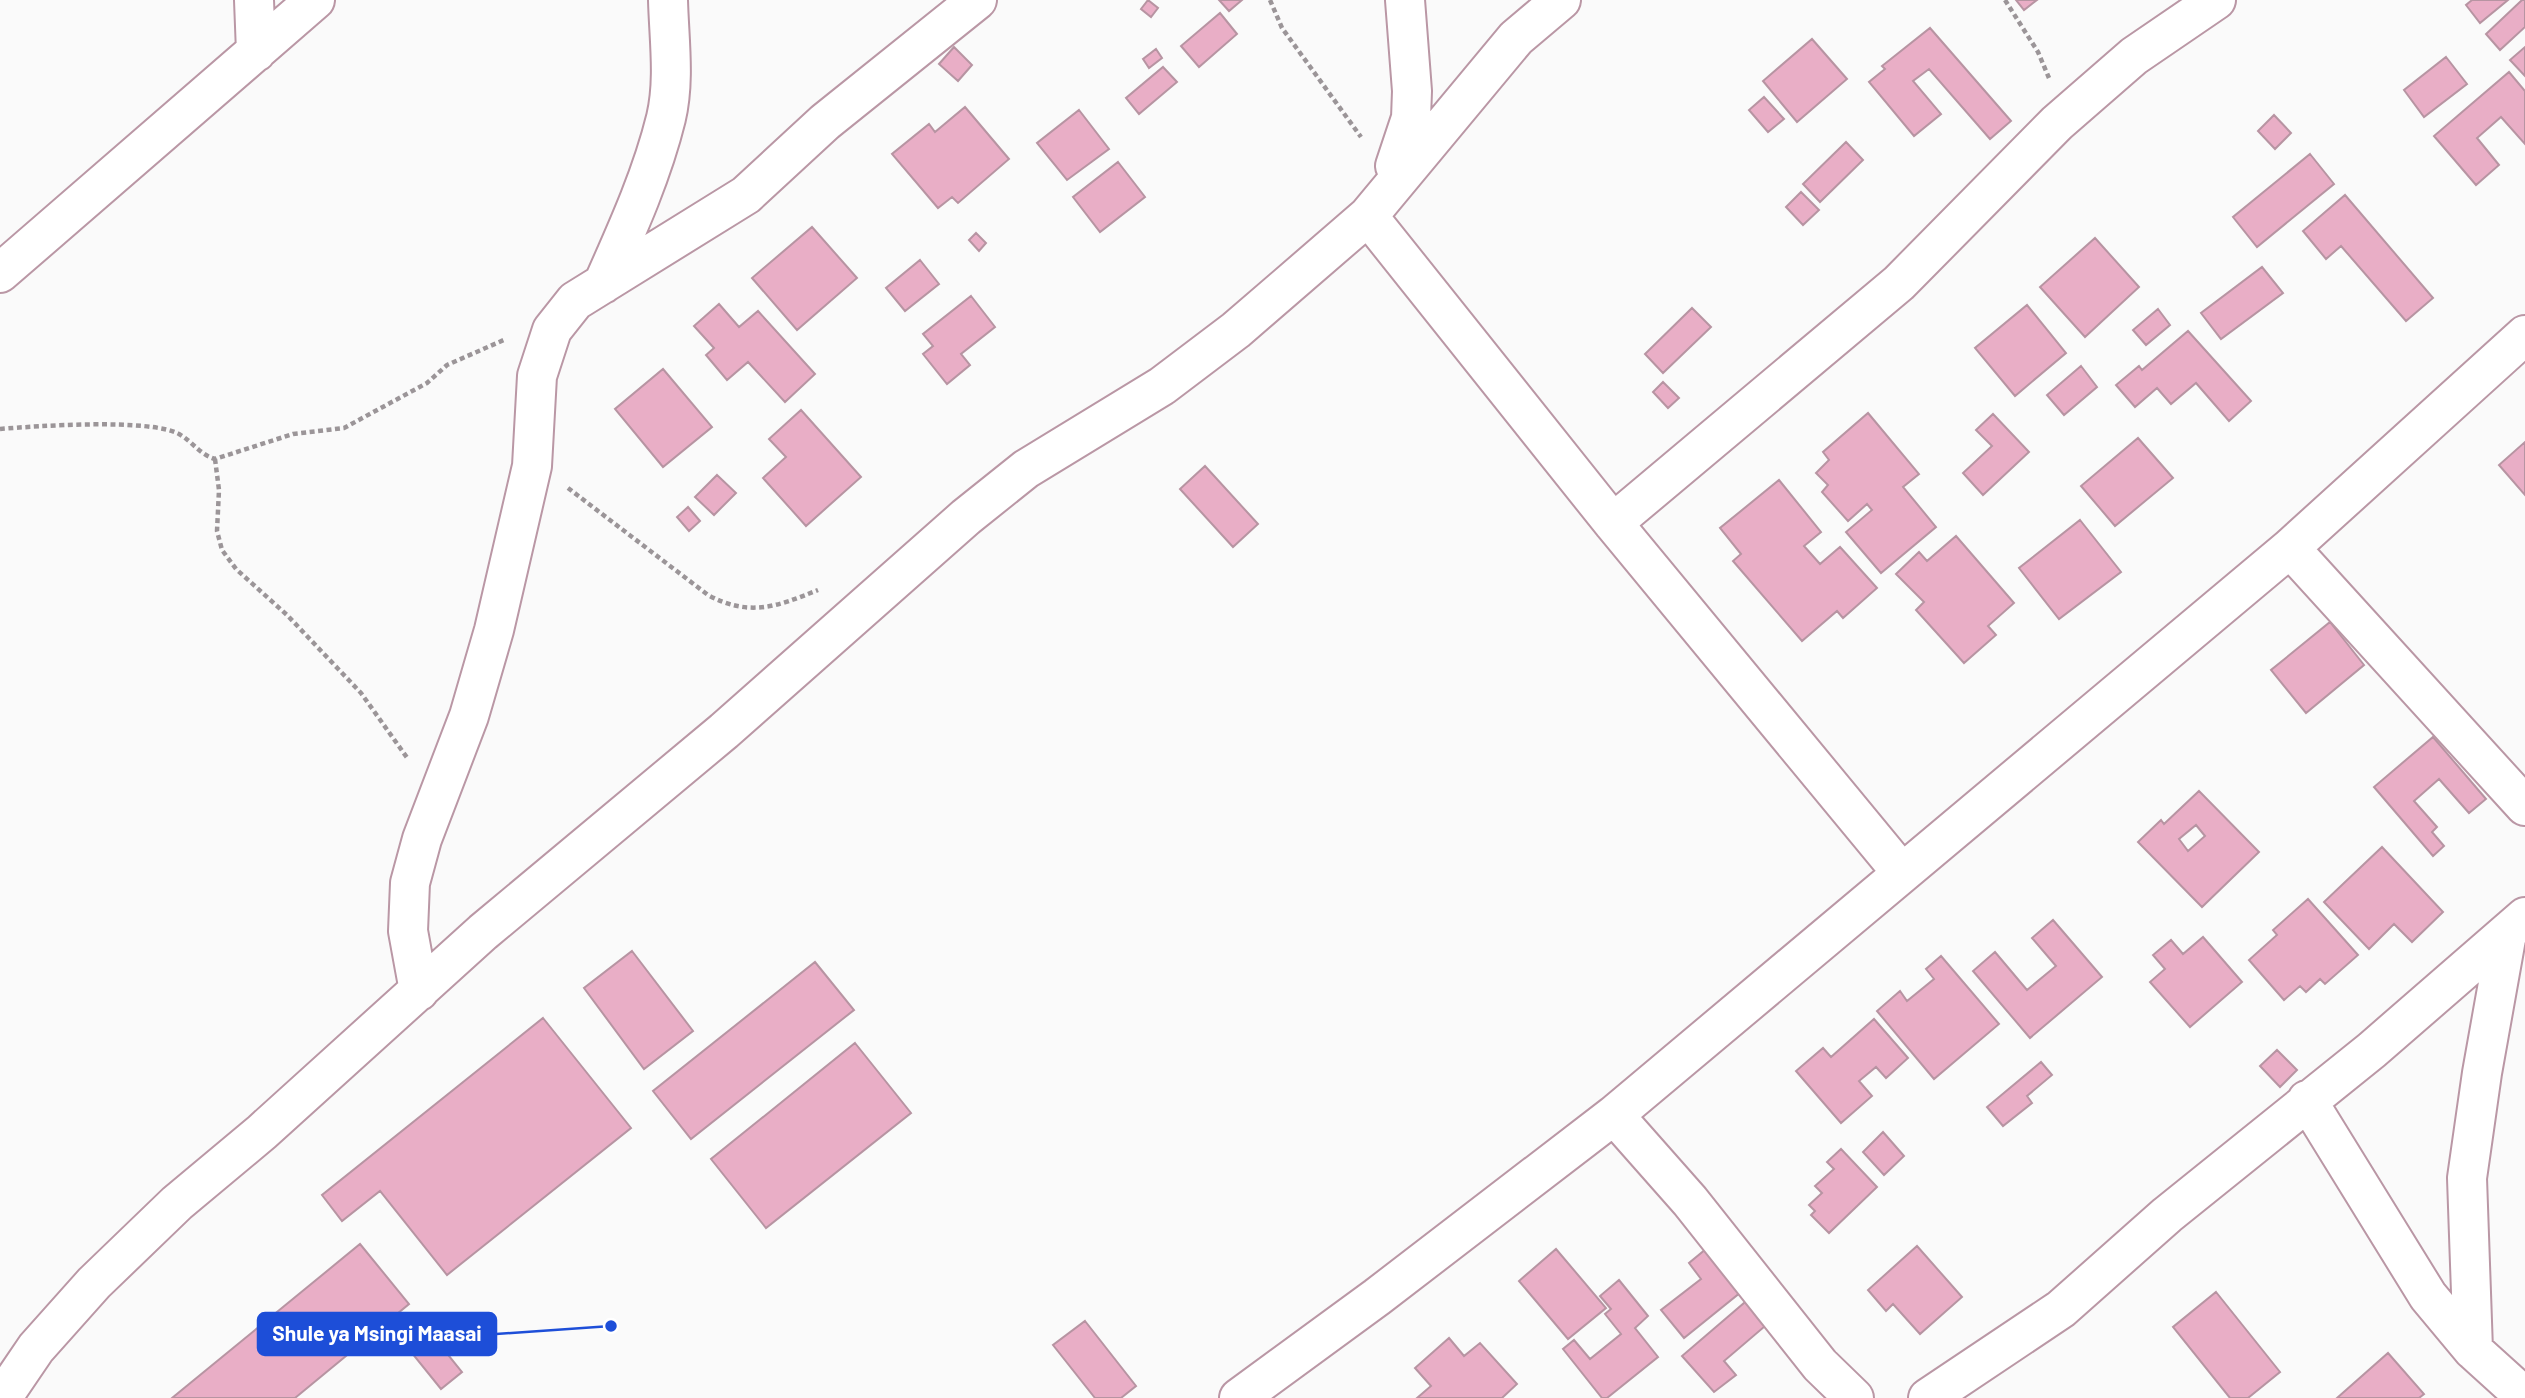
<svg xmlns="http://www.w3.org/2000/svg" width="2525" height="1398" viewBox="0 0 2525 1398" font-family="Barlow,sans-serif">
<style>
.building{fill:#e9aec6;stroke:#b794a2;stroke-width:2;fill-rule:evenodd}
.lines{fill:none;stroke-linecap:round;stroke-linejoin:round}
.minor-casing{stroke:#ba97a5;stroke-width:42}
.path{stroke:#9b9598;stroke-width:4.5;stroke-dasharray:5 3.5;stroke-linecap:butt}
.minor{stroke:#fff;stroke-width:38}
.leader{fill:none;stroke:#1d4ed8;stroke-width:2.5}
.callout-dot{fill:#1d4ed8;stroke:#fff;stroke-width:2.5}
.callout{fill:#1d4ed8;stroke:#1d4ed8;stroke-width:2.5}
.callout-label{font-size:21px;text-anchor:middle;font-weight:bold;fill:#fff}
</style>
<rect width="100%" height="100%" fill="#fafafa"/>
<!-- building -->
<path class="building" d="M1148 0 1158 8 1151 17 1141 9Z
M1219 0H1242L1229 11Z
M2016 0H2037L2024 10Z
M2472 0H2508L2480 23 2466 5Z
M2522 0H2525V27L2500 50 2486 34Z
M1220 13 1237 34 1199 67 1181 46Z
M1930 28 2011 121 1990 139 1929 69 1913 81 1941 114 1914 136 1869 82 1885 69 1882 66Z
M1812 39 1847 79 1797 122 1763 81Z
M954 47 972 65 958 81 939 64Z
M2525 47V76L2510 60Z
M1156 49 1162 58 1149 68 1143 59Z
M2446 57 2467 84 2424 117 2404 90Z
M1163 67 1177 82 1139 114 1126 98Z
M2509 72 2525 91V144L2501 117 2477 138 2499 165 2476 185 2434 136Z
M1764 97 1784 119 1768 132 1749 110Z
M965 107 1009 159 958 203 952 197 938 208 892 154 929 124 935 132Z
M1079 110 1109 149 1067 180 1037 143Z
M2274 115 2291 133 2275 149 2258 131Z
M1846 142 1863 160 1820 202 1803 184Z
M2310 154 2334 184 2257 247 2233 217Z
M1118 162 1145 197 1100 232 1073 197Z
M1801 192 1819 210 1803 225 1786 207Z
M2345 195 2433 298 2406 321 2341 246 2326 259 2303 231Z
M812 227 857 278 797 330 752 278Z
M976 233 986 243 979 251 969 240Z
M2095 238 2139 287 2085 337 2040 287Z
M920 260 939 284 905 311 886 288Z
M2262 267 2283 293 2221 339 2201 313Z
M971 296 995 327 961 354 970 365 947 384 923 354 933 346 923 334Z
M719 304 739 327 758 311 815 374 785 402 748 362 727 380 706 355 714 348 694 326Z
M2027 305 2066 353 2015 396 1975 348Z
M1692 308 1711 327 1663 373 1645 354Z
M2158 309 2170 325 2146 345 2133 330Z
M2188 331 2251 401 2229 421 2196 383 2171 404 2157 388 2135 407 2116 385 2139 366 2142 370Z
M2081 366 2097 387 2064 415 2047 395Z
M663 369 712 427 663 467 615 409Z
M1663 382 1679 398 1668 408 1653 392Z
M801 410 861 477 806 526 763 478 786 457 769 439Z
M1868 413 1919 474 1903 487 1936 527 1881 573 1846 532 1872 510 1867 504 1848 521 1822 492 1828 485 1816 473 1829 460 1823 452Z
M1993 414 2029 452 1983 495 1963 473 1992 446 1976 430Z
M2138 438 2173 478 2115 526 2081 486Z
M2525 442V495L2499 465Z
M1205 466 1258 524 1233 547 1180 489Z
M717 475 736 493 714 515 695 497Z
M1779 480 1821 532 1804 546 1820 564 1840 547 1877 588 1843 618 1837 611 1802 641 1733 561 1741 554 1720 528Z
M688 507 700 521 689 531 677 517Z
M2080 520 2121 572 2059 619 2019 568Z
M1956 536 2014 603 1988 626 1996 635 1964 663 1916 610 1924 602 1896 574 1919 552 1927 561Z
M2330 622 2364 665 2306 713 2271 670Z
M2433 737 2486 799 2469 813 2439 779 2414 801 2437 827 2432 832 2444 846 2433 856 2374 787Z
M2199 791 2259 852 2202 907 2138 842 2161 820 2164 824ZM2196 825 2205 836 2188 851 2179 839Z
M2382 847 2443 912 2412 942 2394 924 2369 949 2324 902Z
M2308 899 2358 955 2325 984 2320 979 2306 992 2300 986 2284 1000 2249 960 2277 935 2273 930Z
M2053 920 2102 977 2030 1038 1973 971 1995 952 2027 990 2056 966 2032 938Z
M2203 937 2242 982 2190 1027 2150 982 2165 969 2153 955 2171 940 2183 954Z
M632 951 693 1031 644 1069 584 988Z
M1941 956 1999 1024 1934 1079 1877 1011 1900 991 1907 1001 1934 979 1926 969Z
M815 962 854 1010 691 1139 653 1091Z
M543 1018 631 1128 447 1275 380 1191 342 1221 322 1195Z
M1874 1019 1908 1058 1886 1078 1876 1067 1859 1081 1872 1096 1841 1123 1796 1071 1823 1048 1831 1057Z
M855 1043 911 1113 766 1228 711 1159Z
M2277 1050 2297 1070 2280 1087 2260 1066Z
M2041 1062 2052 1075 2027 1096 2032 1103 2003 1126 1987 1107Z
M1883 1132 1904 1156 1884 1175 1863 1152Z
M1841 1149 1877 1187 1829 1233 1811 1215 1815 1211 1809 1205 1822 1193 1815 1186 1834 1169 1827 1162Z
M360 1244 409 1304 295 1398H172Z
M1917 1246 1962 1297 1920 1334 1893 1304 1886 1311 1868 1290Z
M1556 1249 1606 1308 1568 1339 1519 1281Z
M1706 1249 1741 1292 1684 1338 1661 1310 1701 1279 1689 1263Z
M1619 1280 1648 1316 1635 1328 1658 1357 1607 1398H1602L1563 1349 1574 1340 1590 1359 1621 1334 1605 1314 1611 1309 1600 1296Z
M2216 1292 2280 1372 2248 1398H2230L2173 1327Z
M1751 1297 1771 1321 1724 1361 1736 1375 1714 1392 1682 1356Z
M1085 1321 1136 1386 1121 1398H1095L1053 1345Z
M428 1330 462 1372 441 1389 407 1347Z
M1449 1338 1464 1356 1480 1343 1517 1384 1502 1398H1417L1431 1386 1415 1368Z
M2388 1353 2424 1394 2419 1398H2337Z"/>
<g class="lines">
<defs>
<path id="minor" d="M254 0 256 52
M1395 166 1411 118 1412 91 1405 0
M1368 216 1613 523 1902 873
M0 273 315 0
M603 284C627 230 652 175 666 118 675 80 669 39 668 0
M1613 523 1899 283 2057 123 2134 56 2216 0
M2290 548 2525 806
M419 991 408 931 410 883 422 839 469 716 494 630 532 466 537 376 552 330 575 301 746 195 825 122 977 0
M2307 1100 2428 1296 2473 1350 2525 1397
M1614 1115 1690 1201 1820 1365 1854 1398
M2473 1350 2467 1178 2482 1073 2507 933
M2 1398 36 1348 94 1283 177 1203 262 1132 483 932 724 731 966 517 1026 469 1162 386 1236 330 1368 216 1516 38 1561 0
M1239 1398 1377 1297 1614 1115 2290 548 2525 335
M1928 1398 2061 1309 2167 1215 2372 1050 2525 917"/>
</defs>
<!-- minor casing -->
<use href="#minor" class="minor-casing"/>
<!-- path -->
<path class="path" d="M1270 0 1282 28 1361 137
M2005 0 2038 52 2049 78
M0 429C37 426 149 418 179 434 193 442 199 454 215 459L293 434 344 428 427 383 447 365 506 339
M215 459 219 490 217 531 222 550 236 569 287 615 361 693 408 759
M568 488 708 595C749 617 776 607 818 590"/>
<!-- minor -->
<use href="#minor" class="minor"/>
</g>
<!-- callouts -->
<path class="leader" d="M611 1326L496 1334"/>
<circle class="callout-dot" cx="611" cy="1326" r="7"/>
<rect class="callout" x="258" y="1313" width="238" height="42" rx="7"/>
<g class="callout-label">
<text x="377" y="1341">Shule ya Msingi Maasai</text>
</g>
</svg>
